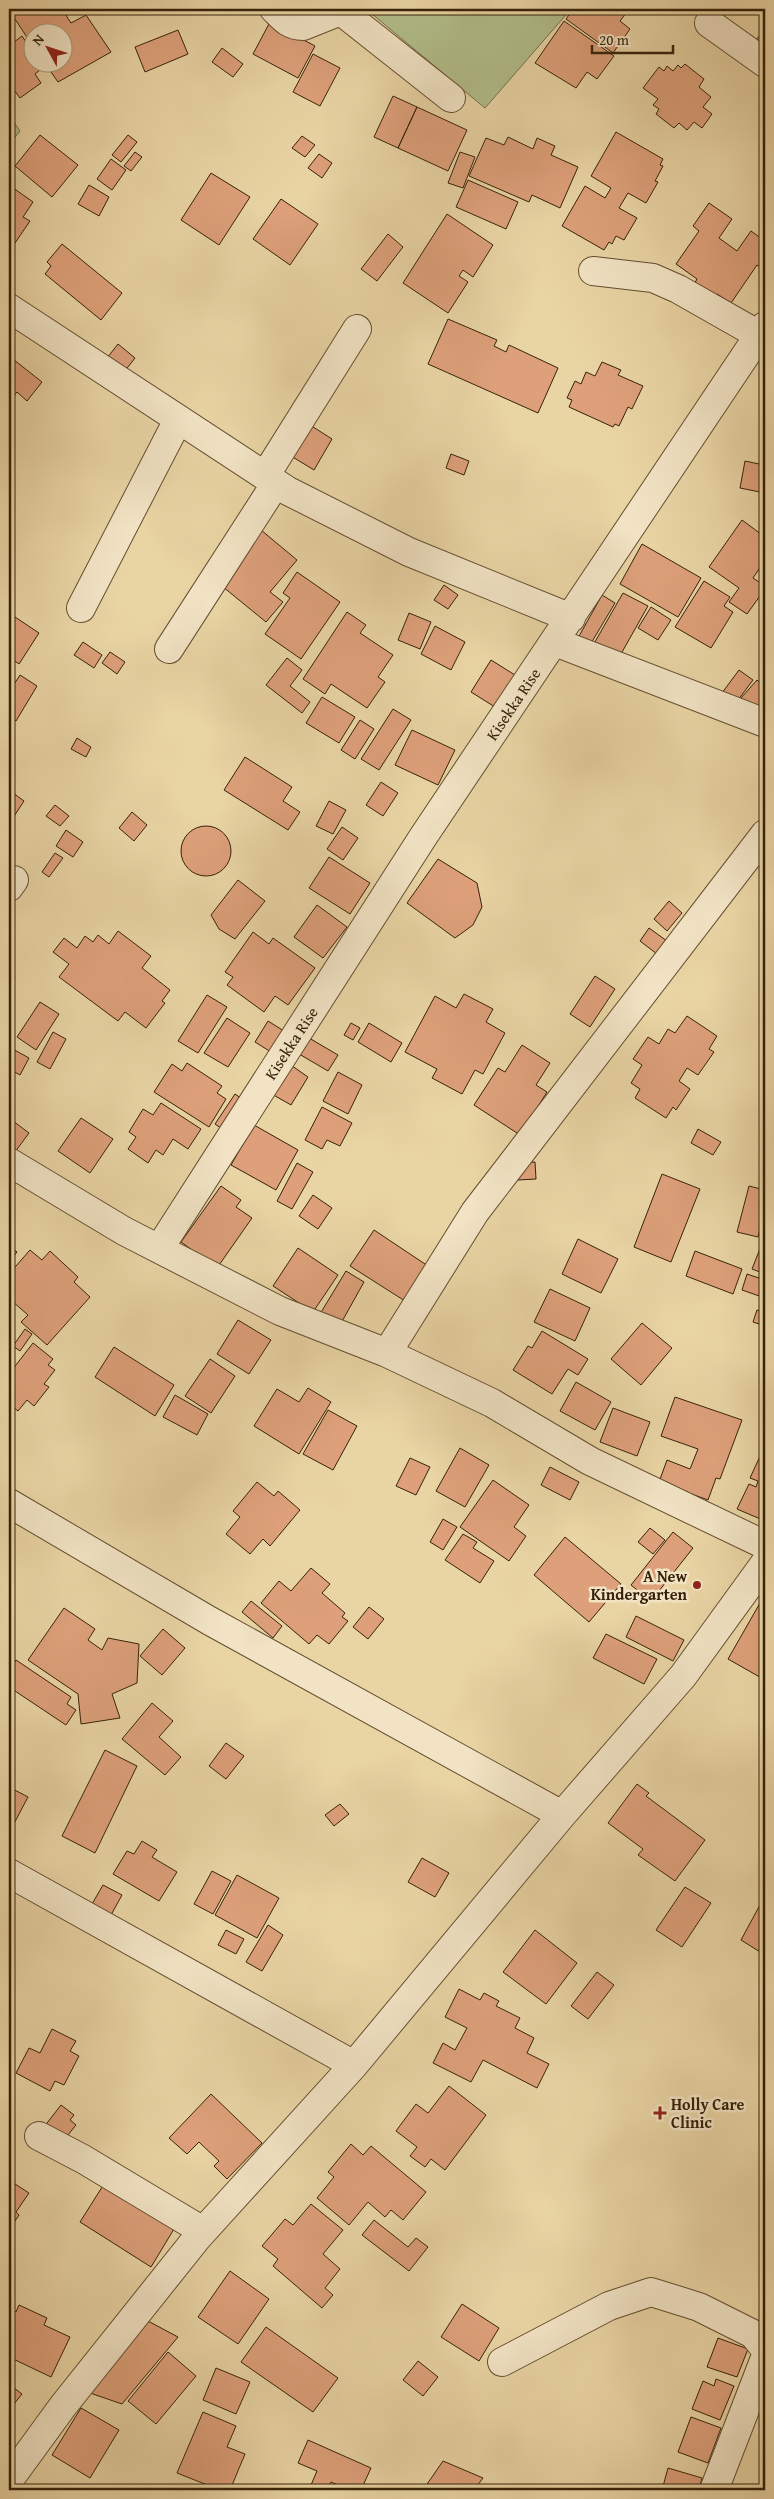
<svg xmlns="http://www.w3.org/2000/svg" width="774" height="2499" viewBox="0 0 774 2499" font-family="'Gentium Book Plus',serif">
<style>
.green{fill:#b1be8a;stroke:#74704a}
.building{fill:#dda07a;stroke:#372209}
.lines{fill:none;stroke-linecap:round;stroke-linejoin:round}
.minor-casing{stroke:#644e30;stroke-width:30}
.minor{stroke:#f1e3c4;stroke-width:28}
.poi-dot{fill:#8f2418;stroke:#f1e3c4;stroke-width:2}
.labels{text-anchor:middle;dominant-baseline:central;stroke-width:5;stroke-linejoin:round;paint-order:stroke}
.street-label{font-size:16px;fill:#372209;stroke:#f1e3c4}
.poi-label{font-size:16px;font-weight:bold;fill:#372209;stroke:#f1e3c4;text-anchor:end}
</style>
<rect width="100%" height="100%" fill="#e9d4a4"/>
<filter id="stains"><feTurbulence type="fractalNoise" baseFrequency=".004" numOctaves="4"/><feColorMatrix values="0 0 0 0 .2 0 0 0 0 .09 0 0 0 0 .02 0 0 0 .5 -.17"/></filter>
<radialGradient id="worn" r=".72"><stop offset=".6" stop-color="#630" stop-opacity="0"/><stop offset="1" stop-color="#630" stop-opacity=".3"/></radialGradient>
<!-- green -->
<path class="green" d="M366 9H571L485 108Z
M9 115 20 131 9 145Z"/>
<!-- building -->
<path class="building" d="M24 9H54L56 12 62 9 71 23 86 15 111 52 58 82 44 62H62V32H32V45L13 16Z
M573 9H629L620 21 630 29 613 53 566 19Z
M564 21 614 56 597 79 587 72 576 88 535 63Z
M270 22 315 46 298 78 253 54Z
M765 29V47L756 40Z
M178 30 188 54 145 72 135 47Z
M22 36 32 51V62H41L44 67 35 74 41 83 20 98 9 83V46Z
M222 48 243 64 233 77 212 62Z
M313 54 340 68 320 106 293 92Z
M685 64 704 79 699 87 711 97 703 107 712 114 702 128 694 122 687 130 679 123 674 128 656 114 659 109 653 105 658 99 643 88 659 67 664 71 667 66 673 71 678 65 681 68Z
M393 96 417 107 398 148 374 137Z
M417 107 467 130 448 171 398 148Z
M616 132 663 159 660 165 663 166 655 181 658 182 646 203 628 193 619 208 637 218 624 240 616 236 612 244 609 242 604 250 562 226 585 186 605 198 611 188 591 176Z
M40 135 78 165 52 197 15 166Z
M128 135 137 142 121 162 112 155Z
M302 136 315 145 305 157 292 148Z
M508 137 533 149 537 138 555 146 551 155 578 167 560 208 532 195 529 202 469 176 486 138 504 145Z
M135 152 142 157 131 171 124 166Z
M460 152 475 157 463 188 448 183Z
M319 154 332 163 322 178 308 168Z
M111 159 126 170 112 190 97 179Z
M211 173 250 197 219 245 181 220Z
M468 180 518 202 506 229 456 207Z
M9 185 33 202 23 217 30 221 15 243 9 239Z
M89 185 109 197 99 216 78 204Z
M281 199 318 224 290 265 253 239Z
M709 203 732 219 719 238 737 251 751 231 765 241V268L764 270 757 265 731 303 717 294 714 300 693 286 697 279 676 264 699 231 693 226Z
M447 214 493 245 473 277 463 270 459 276 468 282 448 313 403 283Z
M388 234 403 247 377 281 361 269Z
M62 244 122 293 101 320 45 274 51 266 47 262Z
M448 319 497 340 494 346 506 352 509 345 558 368 538 413 428 364Z
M118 344 135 358 124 372 107 358Z
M9 356 42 382 27 401 17 392 9 402Z
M602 362 621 370 618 375 643 386 632 409 628 407 619 426 615 424 613 427 569 407 572 400 567 398 575 381 581 384 586 372 595 376Z
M310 425 332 439 314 470 291 456Z
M765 434V493L740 488 745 461 759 464Z
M451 454 469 461 464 475 446 468Z
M742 520 765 537V560L753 578 765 586V589L747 614 729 602 739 588 709 567Z
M261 530 297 560 270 592 283 602 266 622 217 582Z
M642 544 701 578 678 617 620 584Z
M297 572 340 602 301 659 265 634 290 598 283 593Z
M704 581 730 597 724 606 733 612 711 648 675 627Z
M444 585 458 595 448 609 434 600Z
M623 593 648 606 617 661 592 647Z
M602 595 615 603 590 645 578 638Z
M651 607 671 620 658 640 638 628Z
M347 612 366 625 360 633 393 655 378 677 385 682 367 708 331 684 325 694 303 679Z
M9 613 39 633 19 664 9 657Z
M409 613 431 622 420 649 398 640Z
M435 626 465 642 451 670 421 654Z
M83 642 102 655 94 668 74 655Z
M110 652 125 662 117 674 102 663Z
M287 658 302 670 290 686 310 702 302 713 266 685Z
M491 660 515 675 495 707 471 692Z
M739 670 753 680 732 708 719 697Z
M20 675 37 686 16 721 9 716V692Z
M757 680 765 688V712L762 716 741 698Z
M322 697 355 717 339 743 306 723Z
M393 709 411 720 379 770 361 759Z
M360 720 374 729 355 759 341 750Z
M412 730 455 750 438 785 395 765Z
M77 738 91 747 86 757 71 749Z
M245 757 292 787 283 801 300 812 288 830 224 790Z
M381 782 398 793 383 816 366 805Z
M9 790 24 801 9 824Z
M329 801 346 810 333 834 316 826Z
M55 805 69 816 60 826 46 816Z
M132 812 147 825 134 841 119 828Z
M181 851a25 25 0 1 1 50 0a25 25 0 1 1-50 0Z
M342 827 358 838 343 860 327 849Z
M66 830 83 842 73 857 56 846Z
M55 853 63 858 49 877 42 872Z
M329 857 370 883 350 914 309 888Z
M438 859 477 883 482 907 473 925 455 938 407 903Z
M238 880 265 901 235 939 219 929 211 915Z
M669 901 682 913 667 931 654 919Z
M317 905 347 927 323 958 294 937Z
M649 928 667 941 657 954 640 941Z
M118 931 151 956 142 968 170 990 162 1001 165 1003 146 1028 125 1012 118 1021 59 977 69 964 53 952 64 938 77 948 85 936 93 942 98 935 109 944Z
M253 932 269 944 273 938 315 968 288 1005 275 996 264 1012 227 985 233 977 225 972Z
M9 971 15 976 9 986Z
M595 976 615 989 590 1027 570 1014Z
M464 994 493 1009 486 1022 505 1033 483 1074 475 1070 462 1094 432 1078 437 1069 405 1052 435 996 456 1008Z
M207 995 227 1007 198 1053 178 1041Z
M40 1002 59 1014 36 1050 17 1037Z
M687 1016 717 1036 709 1049 714 1052 698 1075 687 1068 679 1081 690 1089 676 1110 673 1107 666 1118 635 1098 640 1089 631 1083 642 1065 633 1059 648 1037 659 1044 668 1029 675 1033Z
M227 1018 250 1033 228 1067 204 1053Z
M268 1021 284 1031 271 1052 255 1042Z
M351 1023 360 1028 353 1040 344 1035Z
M369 1023 402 1043 391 1062 358 1042Z
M53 1032 66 1039 50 1069 37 1062Z
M304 1035 338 1055 328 1071 294 1051Z
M522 1045 550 1063 536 1085 547 1092 520 1135 474 1105 498 1068 505 1072Z
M9 1047 29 1058 20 1075 9 1069Z
M187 1063 222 1086 217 1093 226 1099 209 1127 154 1092 172 1064 182 1071Z
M288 1063 308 1077 291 1105 270 1093Z
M338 1072 362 1085 348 1114 323 1101Z
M235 1094 248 1103 228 1133 215 1124Z
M161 1103 201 1129 188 1149 173 1139 163 1155 156 1150 148 1163 128 1149 136 1137 129 1132 143 1109 153 1115Z
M322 1107 352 1123 340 1146 327 1140 322 1149 305 1140Z
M9 1118 29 1133 15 1152 9 1147Z
M81 1118 113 1139 90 1173 58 1151Z
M254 1125 298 1150 276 1190 231 1165Z
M698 1129 721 1142 713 1155 691 1143Z
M535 1162 536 1179 518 1180 517 1163Z
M297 1163 313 1172 292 1209 277 1201Z
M662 1174 700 1189 671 1262 634 1247Z
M221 1186 241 1200 236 1207 252 1218 217 1268 181 1242Z
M749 1186 765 1190V1208L758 1237 737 1232Z
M313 1195 332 1208 318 1229 299 1216Z
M374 1230 428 1266 405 1301 350 1266Z
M765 1236V1274L752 1269Z
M578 1239 618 1259 601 1293 562 1274Z
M9 1246 17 1252 9 1262Z
M298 1248 338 1275 313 1312 273 1286Z
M30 1250 42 1260 50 1251 78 1277 74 1282 90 1297 47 1345 21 1322 28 1315 12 1301 9 1303V1274Z
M695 1251 742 1269 733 1294 686 1276Z
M346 1271 364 1282 340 1325 320 1314Z
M747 1274 765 1280V1298L742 1290Z
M550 1289 590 1308 575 1341 534 1322Z
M757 1310 765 1312V1326L753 1322Z
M238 1320 271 1340 249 1374 217 1354Z
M642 1323 672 1348 641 1385 611 1359Z
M25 1329 32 1334 20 1351 13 1346Z
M542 1331 588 1359 578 1375 568 1369 552 1394 513 1370 528 1346 532 1348Z
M33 1343 53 1359 48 1365 55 1370 44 1384 49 1387 34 1406 27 1400 18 1411 9 1404V1374Z
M114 1347 174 1385 155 1416 95 1377Z
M210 1359 235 1376 211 1413 185 1396Z
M576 1382 611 1402 595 1430 560 1411Z
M308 1388 331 1402 299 1454 254 1426 277 1389 299 1402Z
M175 1395 208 1414 197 1435 163 1417Z
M675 1397 742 1420 720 1479 716 1478 708 1500 659 1482 667 1460 690 1469 698 1449 661 1436Z
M613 1408 650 1422 637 1456 600 1442Z
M328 1410 357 1426 333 1470 303 1454Z
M460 1448 489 1465 465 1507 436 1491Z
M762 1452 765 1454V1521L737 1509 749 1484 756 1487 758 1481 750 1478Z
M410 1458 430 1467 416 1495 396 1486Z
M550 1467 579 1482 570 1500 541 1485Z
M493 1480 529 1505 514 1527 526 1536 509 1561 460 1527Z
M257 1482 274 1496 278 1491 300 1510 270 1546 263 1539 250 1554 226 1534 240 1517 233 1511Z
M443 1519 457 1527 443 1550 430 1542Z
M650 1528 665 1540 653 1554 638 1542Z
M673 1532 693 1548 651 1601 631 1585Z
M463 1534 477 1542 473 1548 494 1561 480 1583 445 1560Z
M565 1537 621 1584 589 1622 534 1575Z
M311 1568 330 1584 322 1593 345 1613 342 1617 348 1621 329 1644 317 1635 309 1644 261 1603 279 1581 291 1591Z
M764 1596 765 1597V1680L728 1659Z
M251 1601 282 1626 273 1638 242 1612Z
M369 1607 384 1619 368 1639 353 1627Z
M64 1608 95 1629 88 1640 102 1650 108 1638 139 1644 137 1683 112 1694 120 1718 81 1724 78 1694 28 1660Z
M636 1616 684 1640 673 1661 626 1637Z
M163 1629 185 1648 162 1675 140 1656Z
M606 1634 657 1659 644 1684 593 1658Z
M16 1660 71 1697 67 1704 76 1710 66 1725 9 1687V1672Z
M152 1703 173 1721 159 1737 181 1757 165 1775 122 1739Z
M226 1743 244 1756 226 1779 209 1766Z
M105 1750 137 1766 95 1853 62 1836Z
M637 1784 649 1793 646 1796 705 1840 675 1881 638 1855 643 1849 608 1823Z
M9 1787 28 1797 9 1833Z
M340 1804 349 1814 334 1826 325 1815Z
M142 1841 157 1850 152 1857 177 1872 159 1901 113 1874 127 1851 134 1854Z
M422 1858 449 1873 435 1897 408 1882Z
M212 1871 231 1881 213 1914 194 1904Z
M237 1875 279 1898 257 1938 215 1915Z
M103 1885 122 1895 111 1915 92 1904Z
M685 1887 711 1903 682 1947 656 1930Z
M761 1903 765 1905V1955L741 1940Z
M268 1925 283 1935 262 1971 246 1962Z
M226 1930 244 1939 236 1954 218 1945Z
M535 1930 577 1963 546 2004 503 1972Z
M597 1972 614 1985 588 2019 571 2006Z
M459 1989 480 2000 484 1993 499 2001 496 2006 520 2018 515 2028 534 2038 527 2053 549 2064 537 2088 483 2060 471 2082 433 2063 443 2043 455 2050 467 2028 445 2017Z
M52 2029 76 2041 70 2051 79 2056 64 2085 55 2081 50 2091 16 2073 29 2048 40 2053Z
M449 2086 486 2115 445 2170 431 2159 425 2167 410 2156 417 2147 396 2131 416 2104 428 2113Z
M211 2094 262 2143 227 2179 214 2166 219 2161 199 2142 187 2154 169 2138Z
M61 2105 74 2115 70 2120 76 2125 63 2141 44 2127Z
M351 2144 363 2155 371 2146 426 2192 403 2220 391 2210 385 2217 368 2202 349 2225 317 2198 334 2177 328 2172Z
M9 2180 29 2193 16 2212 19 2215 9 2230Z
M104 2184 174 2229 151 2267 80 2222Z
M311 2204 343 2230 323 2254 340 2269 325 2288 333 2295 322 2308 273 2266 278 2259 262 2246 285 2219 293 2225Z
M374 2220 408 2247 416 2238 428 2247 409 2271 362 2235Z
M230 2271 269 2299 238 2344 198 2317Z
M462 2304 499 2328 479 2361 441 2337Z
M19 2305 47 2318 44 2325 70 2337 51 2377 9 2357V2308L16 2312Z
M148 2321 178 2337 122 2404 90 2393Z
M266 2327 338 2378 313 2412 241 2362Z
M718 2338 748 2349 737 2377 707 2367Z
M168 2352 196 2376 156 2424 128 2401Z
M418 2361 438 2377 423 2396 403 2380Z
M216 2368 250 2382 236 2414 203 2400Z
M716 2379 734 2386 720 2420 692 2409 703 2381 714 2386Z
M9 2384 22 2394 9 2410Z
M81 2408 119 2430 90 2478 52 2455Z
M203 2412 236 2426 227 2447 245 2454 230 2490H220L177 2473Z
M691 2417 721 2428 708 2463 678 2452Z
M308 2440 371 2468 361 2490H350L331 2482 327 2490 311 2485 317 2471 298 2463Z
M443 2461 483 2478 474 2490H423Z
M668 2468 702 2478 699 2490H662Z
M761 2479 765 2481V2490H757Z"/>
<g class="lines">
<defs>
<path id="minor" d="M274 9C283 18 289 26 303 26L338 12 346 15 451 98
M709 23 765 63
M593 271 653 278 678 289 759 335
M9 308 288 491 409 552 571 618
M265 476 357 329
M81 608 178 420
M555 642 765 723
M169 649 276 483
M765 834 475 1212 387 1353 492 1403 590 1461 765 1545
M9 887 14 880
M9 1162 124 1231 280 1311 387 1353
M159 1249 423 837 765 326
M9 1503 210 1621 562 1815
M9 1873 354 2065
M39 2136 83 2159 203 2231
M502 2362 609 2306 651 2292 699 2307 753 2334 765 2349
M9 2480 63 2406 197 2238 354 2065 562 1815 683 1676 765 1563
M714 2490 765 2358"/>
</defs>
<!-- minor casing -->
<use href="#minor" class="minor-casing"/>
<!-- minor -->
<use href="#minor" class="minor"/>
</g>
<!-- markers -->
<g class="poi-dot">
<circle cx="697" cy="1585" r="5"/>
<path d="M657.5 2105.5h5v5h5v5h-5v5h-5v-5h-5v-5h5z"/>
</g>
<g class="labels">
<!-- street labels -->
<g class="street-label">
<text transform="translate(513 704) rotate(-56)">Kisekka Rise</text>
<text transform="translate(291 1043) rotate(-57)">Kisekka Rise</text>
</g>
<!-- poi labels -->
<g class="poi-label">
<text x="687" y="1576">A New<tspan x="687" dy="18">Kindergarten</tspan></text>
<text x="671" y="2104" text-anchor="start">Holly Care<tspan x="671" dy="18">Clinic</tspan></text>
</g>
</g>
<!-- margin -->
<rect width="774" height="2499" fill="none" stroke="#e9d4a4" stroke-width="30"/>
<rect x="10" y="10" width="754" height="2479" fill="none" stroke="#372209" stroke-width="2.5"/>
<rect x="15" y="15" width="744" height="2469" fill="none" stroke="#372209"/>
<!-- north arrow -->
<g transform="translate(48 48) rotate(310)"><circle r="24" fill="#f1e3c4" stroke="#a79679"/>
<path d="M0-4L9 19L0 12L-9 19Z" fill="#8f2418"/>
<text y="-8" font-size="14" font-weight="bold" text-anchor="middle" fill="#372209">N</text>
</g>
<!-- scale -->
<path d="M592 45v8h81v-8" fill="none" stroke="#372209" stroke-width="2.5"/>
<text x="599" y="45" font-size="15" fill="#372209" stroke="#f1e3c4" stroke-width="4" paint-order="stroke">20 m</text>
<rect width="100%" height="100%" filter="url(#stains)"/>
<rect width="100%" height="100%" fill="url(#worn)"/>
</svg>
